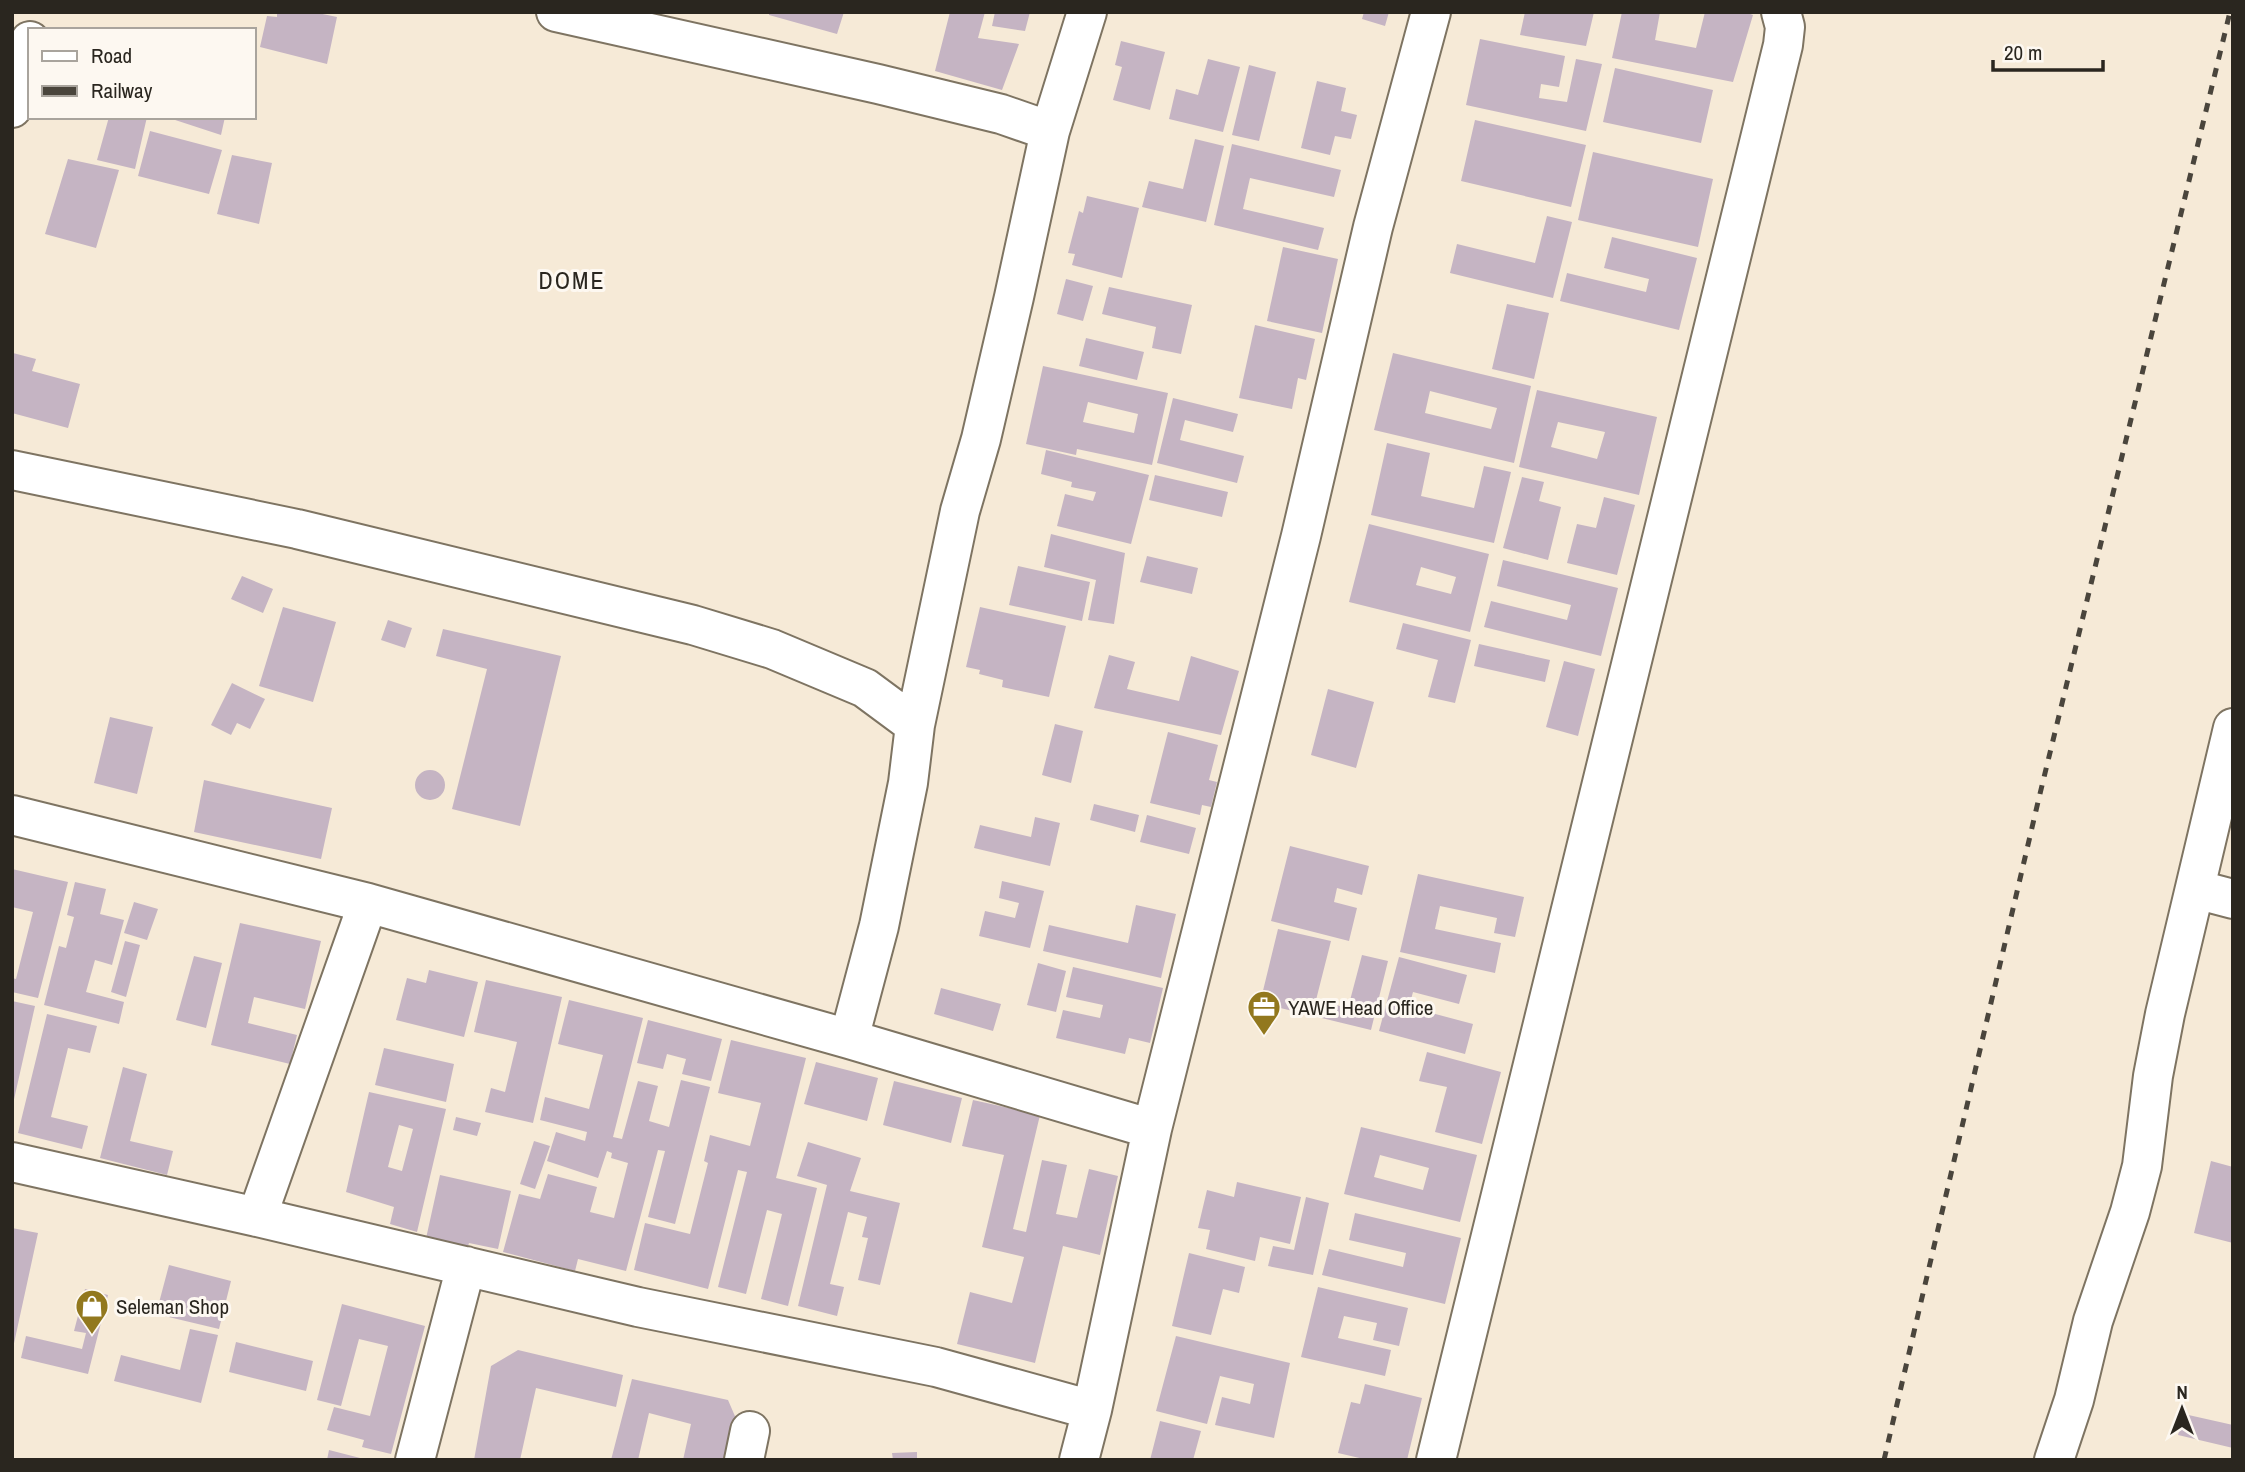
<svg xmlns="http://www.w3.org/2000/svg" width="2245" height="1472" viewBox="0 0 2245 1472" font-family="'Archivo Narrow',sans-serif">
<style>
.building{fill:#c5b4c3;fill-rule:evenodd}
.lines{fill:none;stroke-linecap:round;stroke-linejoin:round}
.minor-casing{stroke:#7e7462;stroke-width:42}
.minor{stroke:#fff;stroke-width:38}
.rail{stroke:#4a453c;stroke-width:5;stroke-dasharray:9 9;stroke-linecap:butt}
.labels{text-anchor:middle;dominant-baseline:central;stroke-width:6;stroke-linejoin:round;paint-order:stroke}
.poi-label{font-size:21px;fill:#2a261f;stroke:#fdf8f1;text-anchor:start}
.quarter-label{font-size:24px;letter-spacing:2px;fill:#2a261f;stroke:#fdf8f1}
</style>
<rect width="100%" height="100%" fill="#f6ead7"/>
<!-- building -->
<path class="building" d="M277 12H313L337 17 327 64 260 47 267 16 277 17Z
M769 12H844L837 34 769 15Z
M950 12H985L978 38 1019 44 1002 90 935 71Z
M995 12H1030L1025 31 992 26Z
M1364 12H1389L1385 26 1362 19Z
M1525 12H1594L1586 46 1520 35Z
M1622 12H1660L1655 40 1696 48 1705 12H1745L1753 15 1733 82 1612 58Z
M1480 39 1565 56 1559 87 1541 84 1539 98 1567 102 1576 59 1602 64 1586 131 1466 105Z
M1121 41 1165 52 1150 110 1113 100 1122 67 1115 65Z
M1208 59 1240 67 1223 132 1169 119 1176 89 1198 95Z
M1249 65 1276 72 1259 141 1232 135Z
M1615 68 1713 90 1701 143 1603 122Z
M1317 81 1346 88 1341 111 1357 115 1351 139 1335 136 1330 155 1301 148Z
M109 117H147L135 169 97 160Z
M166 117H225L221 135Z
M1475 120 1586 145 1571 207 1461 181Z
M150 131 222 150 209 194 138 176Z
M1195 139 1224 146 1206 222 1142 207 1149 181 1183 189Z
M1232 144 1341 170 1334 197 1250 178 1243 209 1324 228 1318 250 1214 225Z
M1593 152 1713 179 1698 247 1578 220Z
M232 155 272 163 259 224 217 214Z
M68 159 119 170 96 248 45 234Z
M1087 196 1139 208 1122 278 1072 265 1075 254 1068 253 1079 211 1083 213Z
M1547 216 1572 222 1553 298 1450 273 1457 244 1535 263Z
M1612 237 1697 258 1679 330 1560 301 1567 273 1646 292 1649 279 1604 268Z
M1283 247 1338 259 1322 333 1267 321Z
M1066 279 1093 286 1083 321 1057 314Z
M1109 287 1192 305 1181 354 1152 348 1156 327 1102 314Z
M1507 304 1549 313 1534 379 1492 369Z
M1255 325 1315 339 1306 380 1298 378 1292 409 1239 398Z
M1086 338 1144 352 1137 380 1079 366Z
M13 353 36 359 32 371 80 384 68 428 12 413Z
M1393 353 1531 386 1514 463 1374 430ZM1430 391 1497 408 1491 429 1425 413Z
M1043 366 1168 393 1152 465 1077 449 1076 455 1026 444ZM1088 402 1138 414 1134 433 1083 422Z
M1537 390 1657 417 1639 495 1519 467ZM1558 422 1605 432 1597 459 1551 447Z
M1173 398 1238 414 1233 432 1185 420 1180 440 1244 456 1237 483 1157 463Z
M1387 443 1430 453 1421 496 1474 508 1484 466 1511 472 1494 543 1371 515Z
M1046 450 1149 475 1131 544 1057 526 1065 494 1093 501 1096 492 1071 487 1072 482 1041 474Z
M1155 475 1228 492 1222 517 1149 500Z
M1522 477 1544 482 1539 501 1561 507 1548 560 1503 548Z
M1604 497 1635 505 1617 575 1567 563 1577 524 1596 528Z
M1369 524 1489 554 1470 632 1349 602ZM1421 567 1456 577 1451 594 1416 585Z
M1051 534 1125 553 1114 624 1088 620 1096 580 1044 567Z
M1147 556 1198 568 1192 594 1140 582Z
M1503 560 1618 588 1601 656 1484 627 1491 601 1567 620 1571 605 1497 586Z
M1018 566 1090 582 1082 621 1009 605Z
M242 576 273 589 263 613 231 599Z
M283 607 336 622 313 702 259 686Z
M980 607 1066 626 1049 697 1002 687 1003 680 979 674 980 670 966 667Z
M388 620 412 628 405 648 381 640Z
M1403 623 1471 640 1455 703 1428 697 1438 660 1396 649Z
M443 629 561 656 520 826 452 809 487 669 436 656Z
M1479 644 1550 660 1545 682 1474 666Z
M1109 655 1135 662 1127 689 1179 701 1191 656 1239 671 1221 735 1094 708Z
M1564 661 1595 669 1578 736 1546 727Z
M232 683 265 699 250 729 237 723 231 735 211 725Z
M1328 689 1374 702 1356 768 1311 755Z
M110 717 153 727 137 794 94 783Z
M1055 724 1083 731 1071 783 1042 775Z
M1168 732 1218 745 1209 780 1217 782 1211 807 1202 805 1200 815 1150 803Z
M415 785a15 15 0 1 1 30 0a15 15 0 1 1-30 0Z
M204 780 332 808 321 859 194 832Z
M1094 804 1139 815 1135 832 1090 820Z
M1147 815 1196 828 1189 854 1140 842Z
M1035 817 1060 823 1050 866 974 848 980 825 1031 837Z
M1290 846 1369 866 1362 895 1337 888 1334 902 1357 908 1349 941 1271 921Z
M12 869 68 882 38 998 12 992V978L16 979 33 912 12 907Z
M1418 874 1524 897 1515 937 1494 933 1497 918 1440 906 1435 929 1501 943 1495 973 1400 952Z
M1002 881 1044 891 1030 948 979 936 985 911 1015 918 1019 903 999 898Z
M75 882 106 889 100 914 124 920 112 965 95 960 86 992 124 1002 119 1024 44 1005 59 946 66 948 74 917 67 915Z
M134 902 158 909 147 940 124 933Z
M1136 905 1176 914 1161 978 1043 951 1049 925 1128 943Z
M240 923 321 941 305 1009 254 997 248 1023 297 1035 290 1064 211 1045Z
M1278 929 1331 941 1316 1000 1348 1008 1362 955 1388 961 1371 1030 1260 1003Z
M125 941 140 945 126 997 111 992Z
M194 956 222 963 206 1028 176 1020Z
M1399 957 1467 975 1459 1004 1413 992 1409 1007 1473 1024 1465 1054 1379 1031Z
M1038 963 1066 971 1056 1012 1027 1005Z
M1073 967 1163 988 1150 1043 1129 1038 1125 1054 1056 1038 1063 1010 1100 1018 1103 1005 1066 997Z
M429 970 478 982 464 1037 396 1020 407 978 426 983Z
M486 980 562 997 533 1123 485 1112 491 1088 505 1092 517 1042 474 1032Z
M941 988 1001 1004 993 1031 934 1014Z
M569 1000 643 1018 613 1137 622 1139 638 1081 658 1086 649 1121 669 1127 681 1080 710 1087 675 1224 648 1217 665 1151 658 1150 626 1271 578 1259 575 1271 503 1252 519 1194 540 1199 548 1174 597 1187 590 1212 614 1218 628 1163 611 1158 612 1153 607 1151 598 1178 547 1161 556 1132 585 1141 587 1132 540 1120 545 1097 589 1109 603 1055 558 1044Z
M12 1001 35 1006 13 1104H12Z
M47 1014 97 1026 90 1053 68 1048 51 1117 88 1126 82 1149 18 1133Z
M648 1020 722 1039 711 1081 682 1074 686 1059 667 1054 663 1069 637 1063Z
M731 1040 806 1058 776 1178 817 1188 788 1306 761 1299 782 1214 767 1210 746 1294 718 1287 747 1172 738 1170 708 1289 634 1270 645 1223 690 1234 708 1163 704 1161 710 1135 750 1146 761 1103 718 1093Z
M384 1048 454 1064 446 1102 375 1085Z
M1427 1052 1501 1072 1482 1144 1435 1132 1447 1087 1419 1081Z
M816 1062 878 1078 867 1121 804 1104Z
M123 1067 147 1074 130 1141 173 1151 167 1175 100 1158Z
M894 1081 962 1098 951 1143 883 1125Z
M369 1092 446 1109 417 1232 390 1224 394 1207 346 1192ZM399 1125 413 1129 402 1171 388 1167Z
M973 1100 1040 1115 1013 1229 1026 1232 1042 1160 1067 1165 1056 1214 1077 1218 1089 1169 1118 1176 1100 1255 1063 1246 1035 1363 957 1344 970 1292 1012 1303 1024 1257 982 1247 1004 1155 962 1146Z
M456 1117 481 1123 477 1136 453 1130Z
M1361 1127 1477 1155 1460 1222 1344 1194ZM1380 1155 1429 1168 1423 1190 1374 1177Z
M534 1141 550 1146 535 1189 520 1184Z
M808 1142 861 1158 850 1191 900 1203 880 1285 858 1280 868 1238 862 1237 867 1217 848 1212 830 1284 844 1287 837 1316 798 1306 827 1185 797 1176Z
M2211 1161 2233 1167V1243L2194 1233Z
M440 1175 511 1191 498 1249 469 1243 466 1252 425 1243Z
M1237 1182 1301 1197 1290 1244 1260 1237 1255 1261 1206 1249 1210 1230 1198 1228 1207 1190 1234 1197Z
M1306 1197 1329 1203 1313 1275 1268 1266 1273 1246 1294 1250Z
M1355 1213 1461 1238 1445 1304 1322 1275 1329 1249 1403 1267 1406 1253 1349 1240Z
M12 1228 38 1233 13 1348 12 1347Z
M1189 1253 1245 1267 1239 1293 1223 1289 1211 1335 1172 1326Z
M169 1265 231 1281 219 1329 156 1314Z
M1318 1287 1408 1308 1399 1346 1373 1340 1377 1323 1344 1316 1338 1338 1391 1350 1385 1376 1301 1357Z
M85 1289 108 1295 88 1374 21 1358 26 1336 82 1349 86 1333 74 1331Z
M342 1304 425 1326 391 1454 362 1447 364 1440 327 1430 334 1407 370 1416 388 1346 359 1339 341 1406 317 1400Z
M190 1329 218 1335 201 1403 114 1381 121 1355 180 1370Z
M1176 1336 1290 1363 1274 1438 1215 1425 1222 1397 1250 1404 1254 1384 1220 1376 1207 1424 1156 1411Z
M236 1342 313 1361 306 1391 229 1372Z
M518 1350 623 1375 616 1407 536 1388 520 1460H474L491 1366Z
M632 1379 728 1400 744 1437 738 1460H683L691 1424 649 1413 638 1460H611Z
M1365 1384 1422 1398 1407 1460H1368L1338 1453 1351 1402 1360 1404Z
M2184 1414 2233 1425V1448L2178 1435Z
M1160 1421 1201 1431 1193 1460H1150Z
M329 1450 364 1459 363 1460H327Z
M917 1452V1460H893L892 1453Z"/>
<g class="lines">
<defs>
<path id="minor" d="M556 12 878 84 1001 114 1050 131
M12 108 30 41
M12 470 297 529 693 625 772 649 865 688 915 725
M12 815 368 903 849 1039 1152 1129
M2195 889 2233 899
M849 1039 879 926 908 783 915 725 960 511 981 439 1014 297 1050 131 1087 12
M12 1162 257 1217 638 1307 936 1367 1092 1410
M257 1217 368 903
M415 1460 466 1266
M744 1460 750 1431
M1079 1460 1092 1410 1152 1129 1301 536 1373 227 1431 12
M1436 1460 1783 45 1785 27 1781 12
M2054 1460 2074 1400 2093 1321 2130 1212 2142 1166 2153 1076 2165 1014 2233 728"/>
</defs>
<!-- minor casing -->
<use href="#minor" class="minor-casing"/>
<!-- minor -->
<use href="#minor" class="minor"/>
<!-- rail -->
<path class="rail" d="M1884 1460 2038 802 2230 12"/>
</g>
<!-- icons -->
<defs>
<symbol id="office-pin" viewBox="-11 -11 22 30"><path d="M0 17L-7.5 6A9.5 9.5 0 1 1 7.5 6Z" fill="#92781e" stroke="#fdf8f1"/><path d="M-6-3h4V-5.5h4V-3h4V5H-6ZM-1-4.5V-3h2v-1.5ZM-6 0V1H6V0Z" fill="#fff"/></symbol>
<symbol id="shop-pin" viewBox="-11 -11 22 30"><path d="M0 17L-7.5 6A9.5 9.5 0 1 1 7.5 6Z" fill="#92781e" stroke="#fdf8f1"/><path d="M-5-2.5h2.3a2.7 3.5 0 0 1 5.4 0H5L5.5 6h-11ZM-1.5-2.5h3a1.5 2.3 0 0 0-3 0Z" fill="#fff"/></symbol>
</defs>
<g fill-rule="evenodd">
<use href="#office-pin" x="1245" y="988" width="38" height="52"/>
<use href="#shop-pin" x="73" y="1287" width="38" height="52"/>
</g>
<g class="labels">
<!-- poi labels -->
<g class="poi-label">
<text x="1288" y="1007">YAWE Head Office</text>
<text x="116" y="1306">Seleman Shop</text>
</g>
<!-- quarter labels -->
<g class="quarter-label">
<text x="572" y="280">DOME</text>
</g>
</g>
<!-- border -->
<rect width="2245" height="1472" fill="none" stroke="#2a261f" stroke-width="28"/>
<!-- legend -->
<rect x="28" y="28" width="228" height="91" fill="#fdf8f1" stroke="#a9a49d" stroke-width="2"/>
<rect x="42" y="51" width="35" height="10" fill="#ffffff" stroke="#a9a49d" stroke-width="2"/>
<text x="91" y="63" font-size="21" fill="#2a261f">Road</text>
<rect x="42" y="86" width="35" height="10" fill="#4a453c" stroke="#a9a49d" stroke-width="2"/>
<text x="91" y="98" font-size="21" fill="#2a261f">Railway</text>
<!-- north arrow -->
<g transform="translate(2182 1409)" stroke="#fdf8f1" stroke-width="5" paint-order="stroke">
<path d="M0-5L12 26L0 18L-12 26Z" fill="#2a261f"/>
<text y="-10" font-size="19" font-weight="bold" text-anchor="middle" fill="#2a261f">N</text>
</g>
<!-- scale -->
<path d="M1993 60v10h110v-10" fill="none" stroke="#2a261f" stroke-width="3.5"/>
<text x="2004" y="60" font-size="21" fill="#2a261f" stroke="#fdf8f1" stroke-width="5" paint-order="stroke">20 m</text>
</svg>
